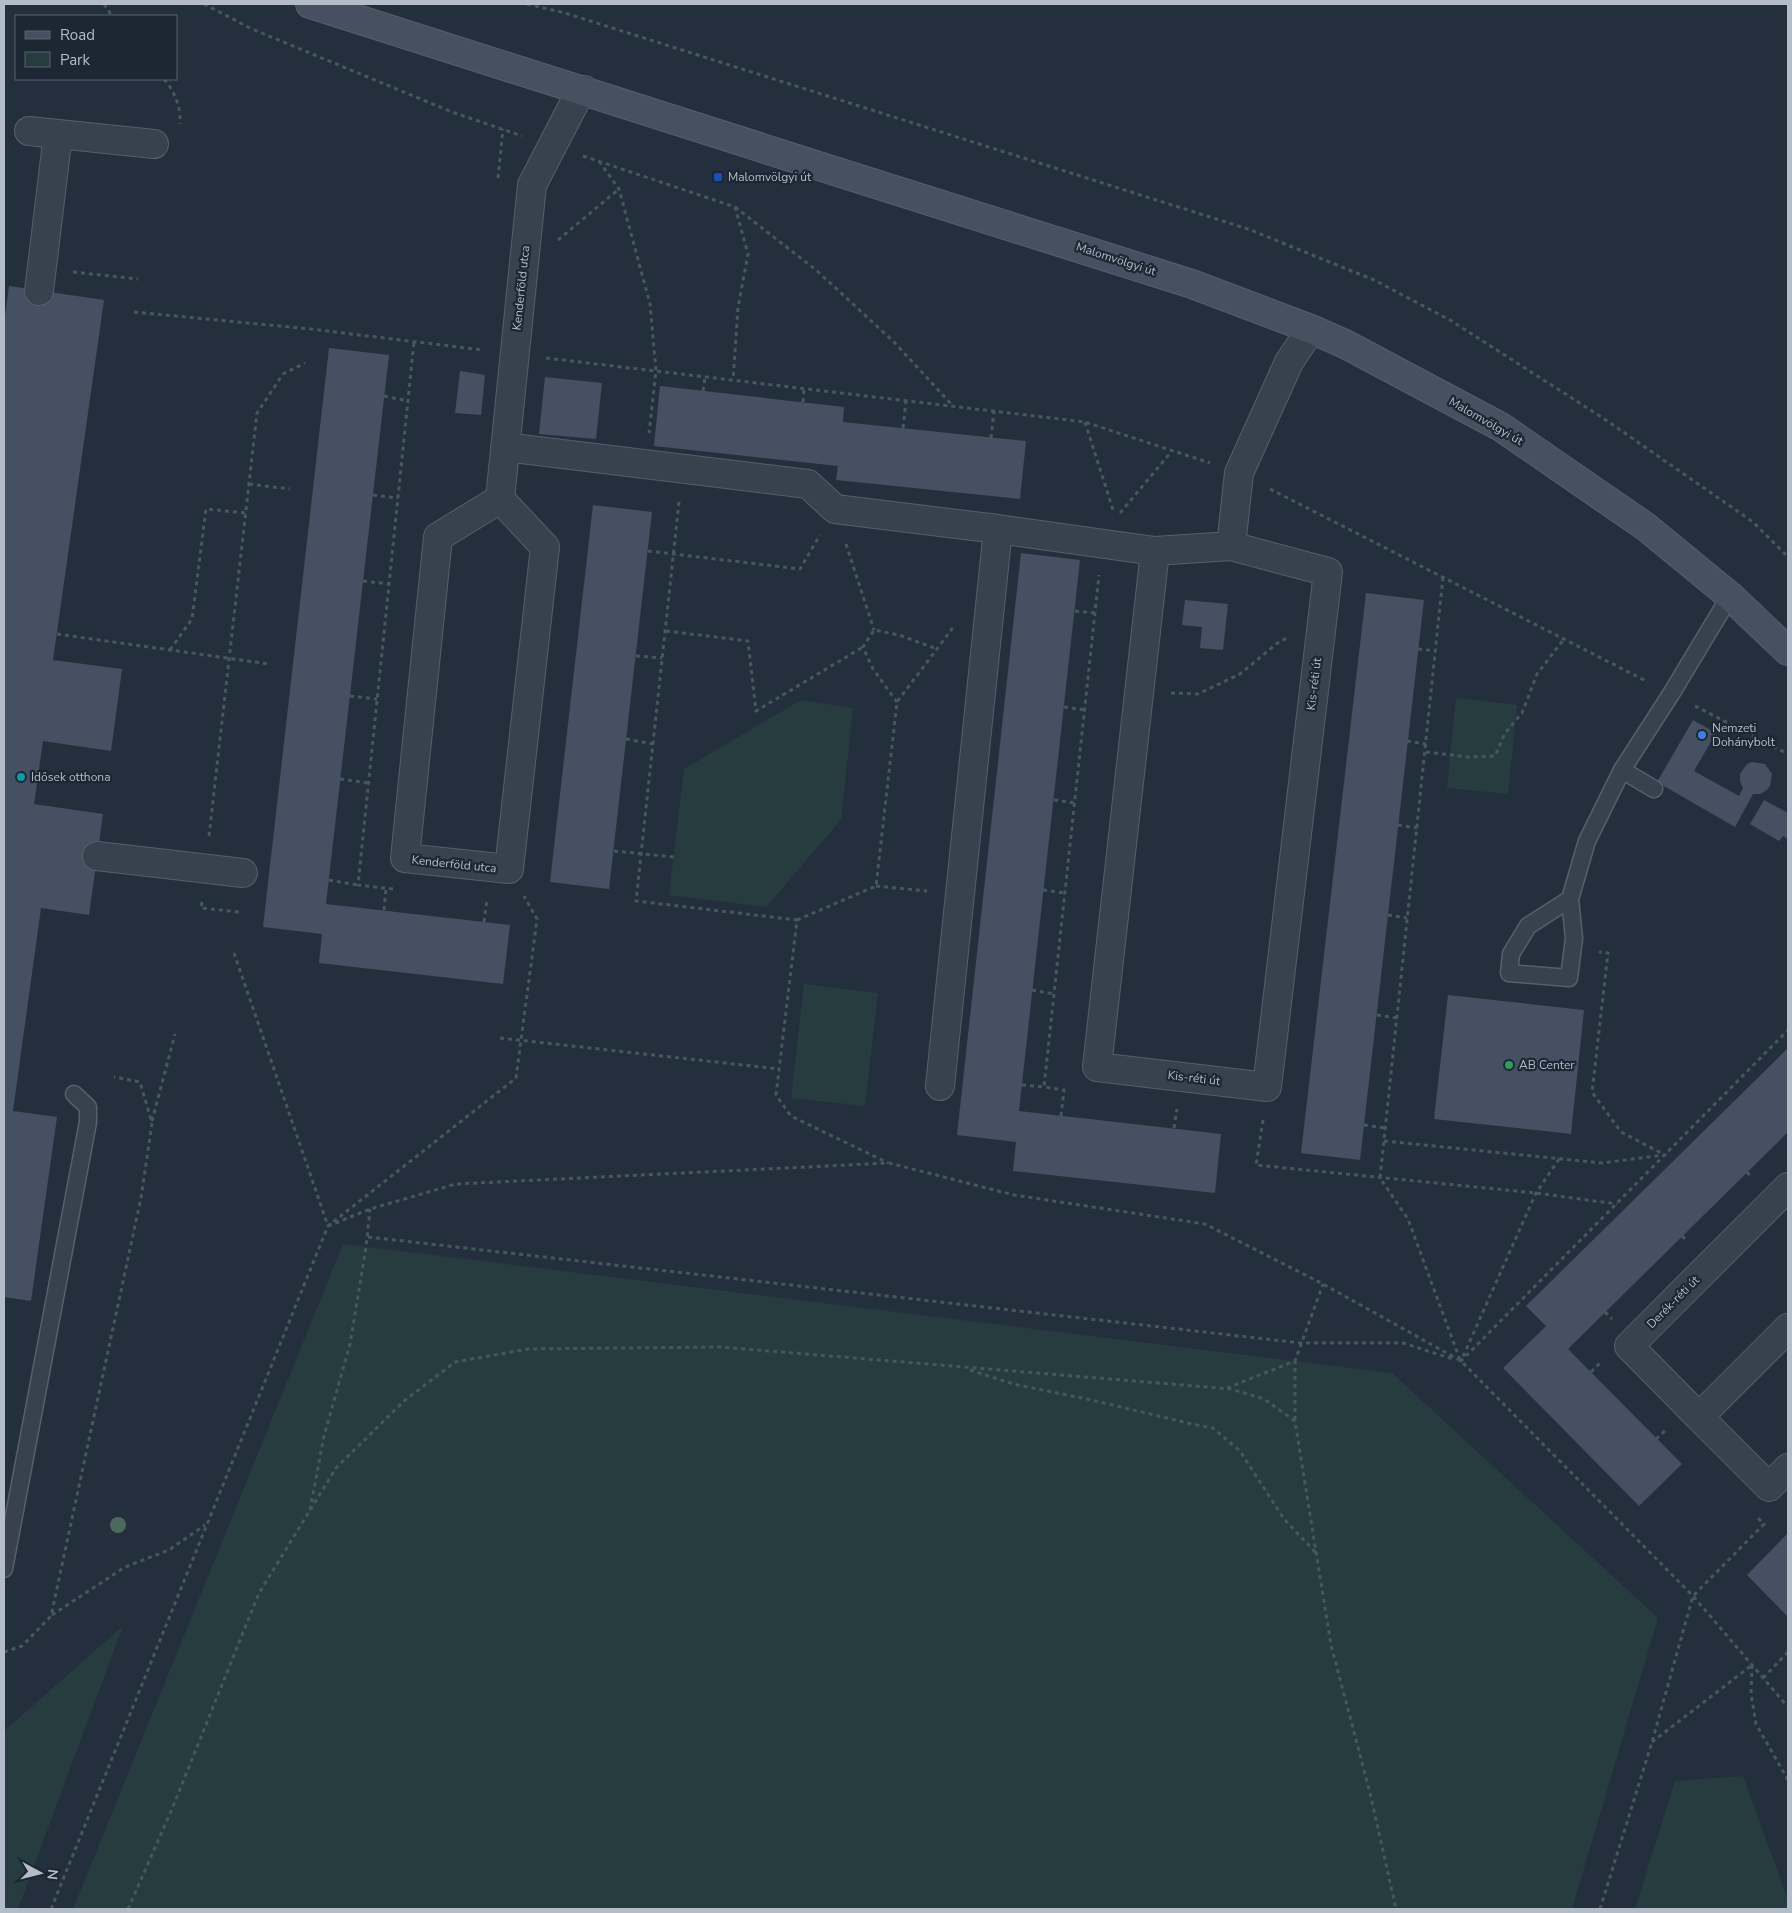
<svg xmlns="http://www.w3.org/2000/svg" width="1792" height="1913" viewBox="0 0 1792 1913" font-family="'Nunito Sans',sans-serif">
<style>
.green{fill:#263c3f}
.building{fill:#455162}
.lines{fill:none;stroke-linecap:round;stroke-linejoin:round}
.service-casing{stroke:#565f6c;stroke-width:19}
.minor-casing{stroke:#565f6c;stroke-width:30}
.secondary-casing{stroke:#565f6c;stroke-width:30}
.path{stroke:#44595c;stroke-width:3;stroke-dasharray:4 4;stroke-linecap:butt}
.service{stroke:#38414e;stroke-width:16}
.minor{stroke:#38414e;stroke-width:28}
.secondary{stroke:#465061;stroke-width:28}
.tree{fill:#4b6a5d}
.transit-dot{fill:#1a4fb4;stroke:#1d2633;stroke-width:2}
.shop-dot{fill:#3f7fe0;stroke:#1d2633;stroke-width:2}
.culture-dot{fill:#0f9aa8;stroke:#1d2633;stroke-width:2}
.leisure-dot{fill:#2e9e5b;stroke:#1d2633;stroke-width:2}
.labels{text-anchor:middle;stroke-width:4.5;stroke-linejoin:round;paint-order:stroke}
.poi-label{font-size:12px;fill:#b4bcc9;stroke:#1d2633;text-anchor:start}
.street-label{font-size:12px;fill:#b4bcc9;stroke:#1d2633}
</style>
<rect width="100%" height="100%" fill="#242f3e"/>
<path class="green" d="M1456 698 1517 705 1508 794 1447 788Z
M801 700 853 708 841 820 766 907 669 895 684 769Z
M804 984 878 993 865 1106 791 1098Z
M343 1244 1392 1373 1658 1618 1572 1909H73Z
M123 1626 18 1909H4V1731Z
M1743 1776 1788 1900V1909H1635L1675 1781Z"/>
<path class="building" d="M9 286 104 300 53 660 122 669 111 751 43 741 34 804 103 814 89 915 41 908 13 1111 57 1117 31 1301 4 1297V323Z
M329 348 389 355 326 904 510 925 503 984 319 963 322 934 263 927Z
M460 371 485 375 481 415 455 413Z
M545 377 602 383 596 439 539 434Z
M660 386 844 407 843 422 1026 441 1020 499 836 480 838 466 654 446Z
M593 505 652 512 609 889 550 882Z
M1021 553 1080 560 1019 1111 1221 1134 1215 1193 1013 1171 1016 1142 957 1135Z
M1366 593 1424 600 1360 1160 1301 1153Z
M1185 600 1228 604 1223 650 1200 648 1202 627 1182 625Z
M1693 720 1716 733 1694 771 1739 796 1743 788 1740 781V774L1747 764 1752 762 1765 764 1772 774 1770 786 1767 790 1760 794H1753L1735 827 1657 782Z
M1764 800 1788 813V839L1783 836 1779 841 1750 824Z
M1448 995 1584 1010 1571 1134 1434 1119Z
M1788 1048V1132L1568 1349 1682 1464 1639 1506 1503 1368 1546 1326 1526 1306Z
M1788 1533V1617L1747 1575Z"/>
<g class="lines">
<defs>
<path id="service" d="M1622 770 1654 789
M1570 899 1574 938 1569 978 1509 973 1511 954 1528 926 1570 899 1587 841 1622 770 1671 694 1730 596
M4 1569 88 1122V1107L74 1094"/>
<path id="minor" d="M29 131 58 134
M39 291 58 134 154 144
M505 447 808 484 835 509 998 529 940 1086
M500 499 545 547 509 869 405 858 438 537 500 499 532 185 576 100 584 90
M998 529 1155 551
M1231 546 1155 551 1097 1067 1267 1087 1328 572 1231 546 1239 473 1289 362 1311 329
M97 856 243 873
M1788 1328 1699 1417 1769 1487 1788 1468
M1699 1417 1629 1346 1788 1187"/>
<path id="secondary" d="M310 4 825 168 1192 284 1311 329 1345 344 1501 427 1646 527 1730 596 1788 651"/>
</defs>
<use href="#service" class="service-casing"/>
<use href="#minor" class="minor-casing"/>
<use href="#secondary" class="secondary-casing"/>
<path class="path" d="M104 4 112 16
M204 4 252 29 452 112 522 136
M527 4 565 13 1248 229 1374 280 1450 320 1603 418 1753 522 1788 557
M164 79C175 92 181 107 180 124
M583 156 735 207 748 254 738 308 733 380
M599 161 619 189 650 304 656 371 649 433
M498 178 503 129
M735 207 816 270 894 342 953 406
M558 240 619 189
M73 272 138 279
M134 312 310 329 483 350
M546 358 1085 422 1210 463
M703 391 705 377
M384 396 408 401
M803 402 804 389
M1085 422 1114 513
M903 428 906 401
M991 438 994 411
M249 484 290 489
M1270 489 1648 682
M373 495 398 498
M679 502 636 901 797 920 776 1095 791 1116 888 1163
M1120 513 1172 451
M846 544 874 630
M648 551 800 569 820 535
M1443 577 1380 1178 1408 1219 1460 1360
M363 581 389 584
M1075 611 1095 613
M666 631 748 641 756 711 863 647
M57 634 269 664
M1418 649 1436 651
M170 650 192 619 206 509 246 513
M636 656 662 658
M1171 693 1198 694 1240 674 1280 641 1288 638
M350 696 377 699
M897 702 873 669 863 647 874 630 899 635 937 649
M1695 706 1788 754
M1064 707 1085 710
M626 739 653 744
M1407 741 1426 744
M1426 752 1468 757 1495 756 1505 733 1522 713 1537 674 1564 639
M340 779 368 783
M1054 800 1075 803
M1398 825 1417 828
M209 836 257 413 283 374 305 363
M614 851 674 857
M329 880 358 885
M876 886 927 891
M393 889 358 885 414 342
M1043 890 1065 893
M202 902 201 908 239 912
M384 910 386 889
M1388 915 1407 918
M797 920 876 886 897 702 955 625
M484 922 487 900
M234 953 328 1226
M1032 990 1054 994
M1377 1015 1397 1018
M500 1038 779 1069
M1022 1085 1044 1087
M1061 1116 1064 1090 1044 1087 1099 575
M1263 1120 1256 1165 1536 1193 1617 1204
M152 1121 175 1034
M1364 1125 1385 1128
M1174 1128 1177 1109
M1384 1141 1602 1163 1665 1155 1621 1132 1592 1092 1608 953 1599 952
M1559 1159 1536 1193 1461 1361 1788 1030
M1747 1172 1752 1178
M328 1226 370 1209 456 1184 889 1163 1014 1195 1205 1224 1323 1284 1461 1361 1693 1596 1788 1707
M1682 1236 1687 1241
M368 1237 1301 1343H1403L1453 1359
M1605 1312 1612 1319
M970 1370 1013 1384 1087 1399 1192 1424 1213 1428 1240 1451 1284 1519 1316 1553
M1591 1372 1601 1362
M1227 1388 1295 1361 1323 1284
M1295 1420V1361
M1656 1439 1667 1429
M310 1510 324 1436 350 1344 366 1247 370 1209
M52 1615 125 1567 169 1550 205 1525
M4 1652 22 1646 51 1616 141 1198 152 1123 140 1082 114 1077
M1752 1665 1751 1694 1756 1724 1788 1780
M1763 1678 1788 1652
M1652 1742 1752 1665
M51 1909 328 1226 516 1078 537 919 524 896
M128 1909 172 1809 259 1593 336 1468 404 1401 455 1362 528 1349 721 1347 1231 1389 1264 1399 1295 1421 1331 1645 1370 1793 1396 1909
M1600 1909 1652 1742 1693 1596 1764 1524 1757 1517"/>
<use href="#service" class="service"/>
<use href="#minor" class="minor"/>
<use href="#secondary" class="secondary"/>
</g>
<circle class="tree" cx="118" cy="1525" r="8"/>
<rect class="transit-dot" x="713" y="172" width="10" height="10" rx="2.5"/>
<circle class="shop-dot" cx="1702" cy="735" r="5"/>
<circle class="culture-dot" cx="21" cy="777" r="5"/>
<circle class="leisure-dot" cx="1509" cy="1065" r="5"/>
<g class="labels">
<g class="poi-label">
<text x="728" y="181">Malomvölgyi út</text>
<text x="1712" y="732">Nemzeti<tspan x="1712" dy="14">Dohánybolt</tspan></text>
<text x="31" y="781">Idősek otthona</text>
<text x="1519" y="1069">AB Center</text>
</g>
<g class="street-label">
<text transform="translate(1116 259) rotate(18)" y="4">Malomvölgyi út</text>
<text transform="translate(521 288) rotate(-84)" y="4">Kenderföld utca</text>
<text transform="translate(1486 421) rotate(30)" y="4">Malomvölgyi út</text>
<text transform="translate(1314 684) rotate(-83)" y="4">Kis-réti út</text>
<text transform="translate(454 864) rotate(6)" y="4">Kenderföld utca</text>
<text transform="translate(1194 1078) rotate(7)" y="4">Kis-réti út</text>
<text transform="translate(1673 1302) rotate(-45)" y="4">Derék-réti út</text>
</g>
</g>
<rect width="1792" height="1913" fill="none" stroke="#b4bcc9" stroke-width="10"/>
<rect x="15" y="15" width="162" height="65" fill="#1d2633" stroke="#59626f"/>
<rect x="25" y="31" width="25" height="8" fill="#465061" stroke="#59626f"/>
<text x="60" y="40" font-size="15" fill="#b4bcc9">Road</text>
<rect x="25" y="52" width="25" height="15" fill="#263c3f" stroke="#59626f"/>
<text x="60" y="65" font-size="15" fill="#b4bcc9">Park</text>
<g transform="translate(40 1873) rotate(97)" stroke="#1d2633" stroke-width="4" paint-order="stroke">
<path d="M0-4L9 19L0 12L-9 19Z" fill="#b4bcc9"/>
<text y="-8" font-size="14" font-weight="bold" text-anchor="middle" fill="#b4bcc9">N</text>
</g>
</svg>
